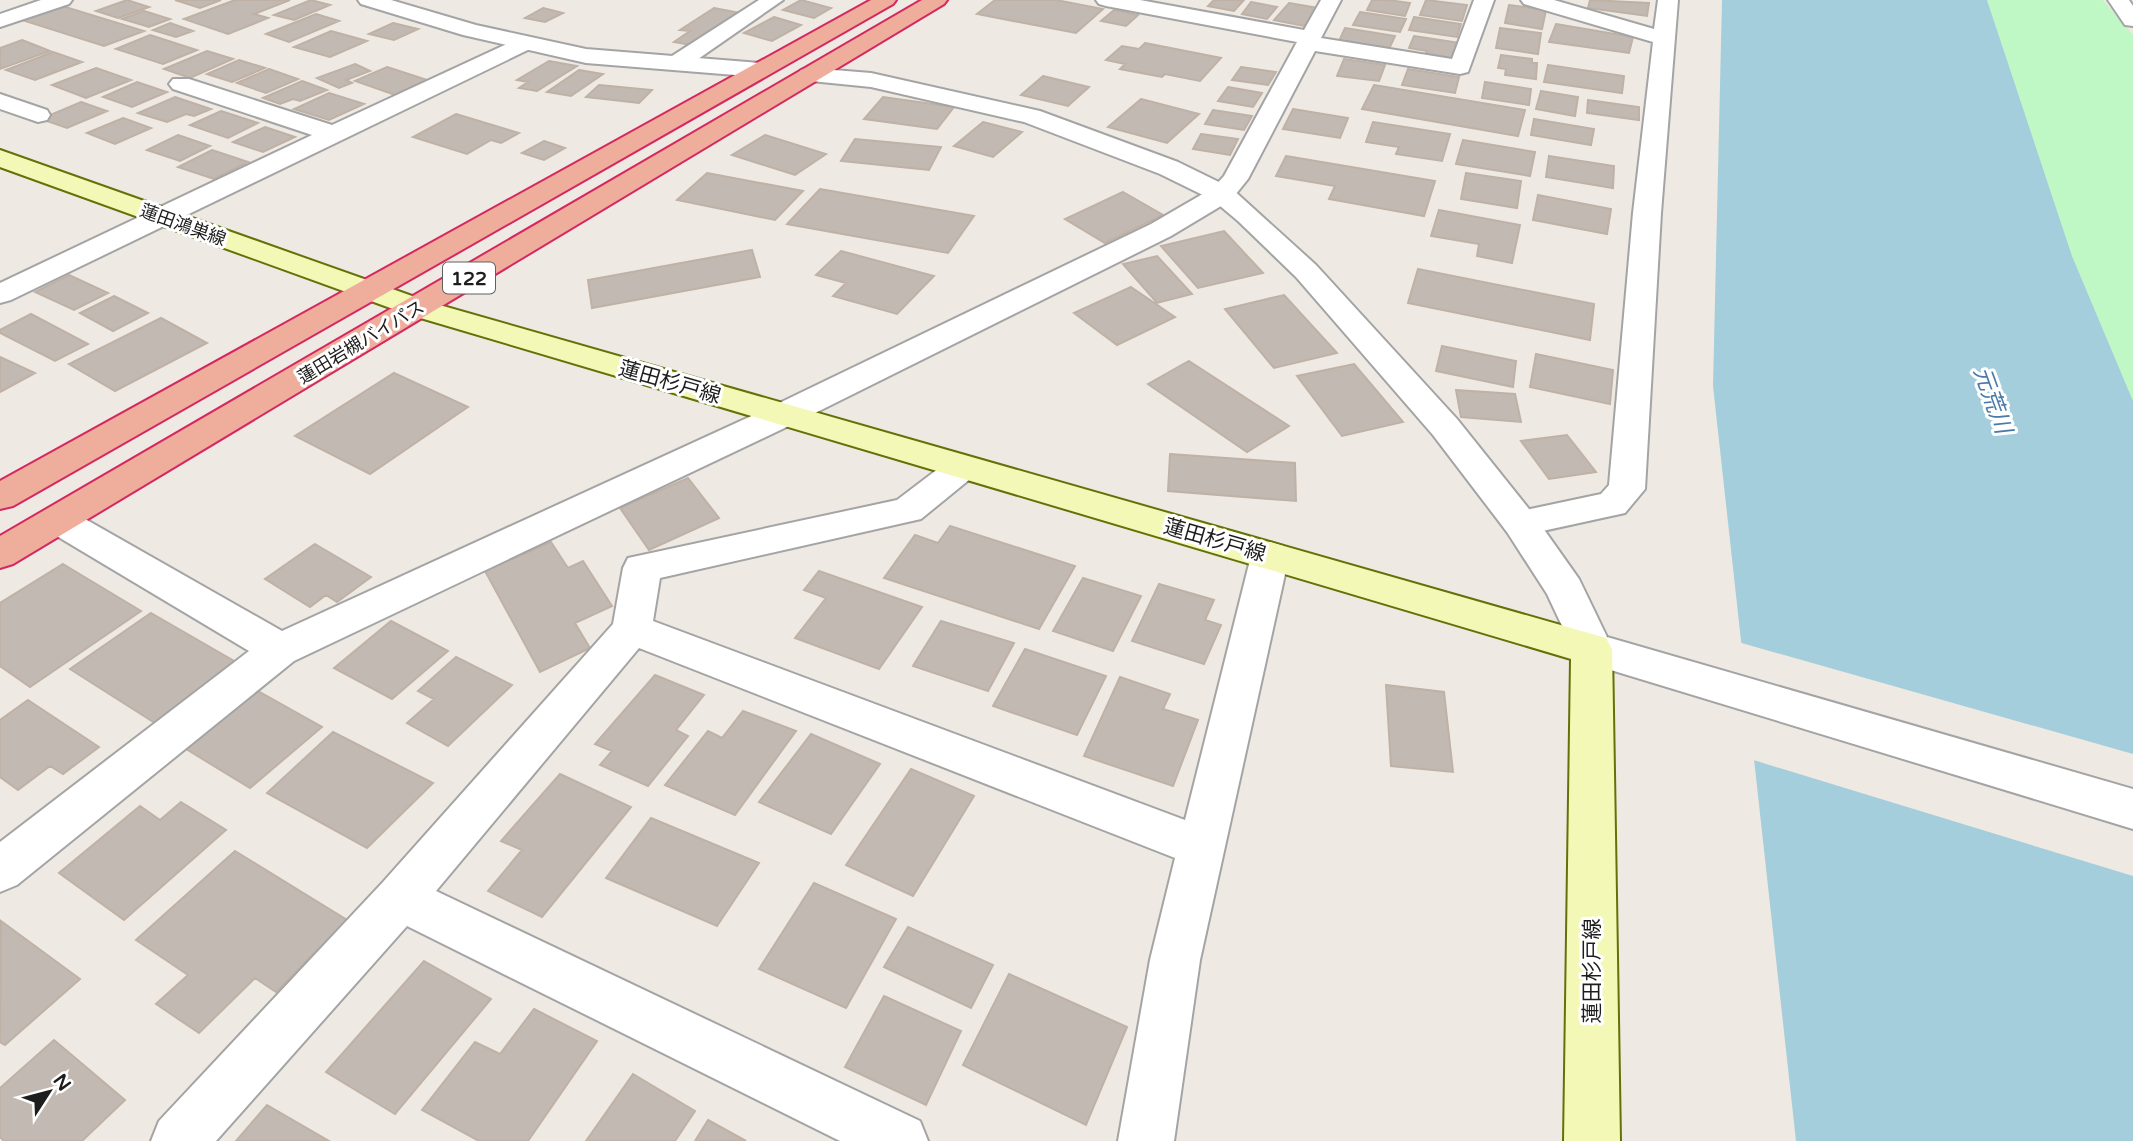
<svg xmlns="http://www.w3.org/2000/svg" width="2133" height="1141" viewBox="0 0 2133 1141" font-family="'Varela Round','Noto Sans JP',sans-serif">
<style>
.park{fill:#c0f8c5}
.water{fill:#a4cedb}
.pier{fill:#eeeae3}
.building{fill:#c2bab2;stroke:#bfb1a5;stroke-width:2}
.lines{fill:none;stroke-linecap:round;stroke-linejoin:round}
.minor-casing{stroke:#a4a4a4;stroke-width:4}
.tertiary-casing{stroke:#a4a4a4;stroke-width:4}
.secondary-casing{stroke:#647107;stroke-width:4}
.trunk-casing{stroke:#d52760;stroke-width:4}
.minor{fill:#fff;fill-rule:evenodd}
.tertiary{fill:#fff;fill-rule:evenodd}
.secondary{fill:#f4f8b7;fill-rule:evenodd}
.trunk{fill:#efae9c;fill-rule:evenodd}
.labels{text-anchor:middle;stroke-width:6;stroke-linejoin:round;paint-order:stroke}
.far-street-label{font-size:18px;fill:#1d1d1d;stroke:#fff}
.shield{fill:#fff;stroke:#616161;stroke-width:2}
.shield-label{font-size:19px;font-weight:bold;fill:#1d1d1d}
.street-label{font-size:21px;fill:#1d1d1d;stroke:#fff}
.water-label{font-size:23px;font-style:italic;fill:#4b7aaa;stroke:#fff}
</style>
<rect width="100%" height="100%" fill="#eeeae3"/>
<path class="park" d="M1987 0H2103L2133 35V401L2072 256Z"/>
<path class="water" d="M1722 0H1987L2072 256 2133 401V1141H1796L1713 386Z"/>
<path class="pier" d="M1738 642 2133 754V876L1750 759Z"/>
<path class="building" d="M127 0 149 7 118 18 96 11Z
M175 0H221L200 8Z
M235 0H290L254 14 268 18 228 34 184 19Z
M311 0 330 5 294 20 274 15Z
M801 0 831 8 814 18 783 10Z
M995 0H1056L1103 9 1076 33 977 14Z
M1214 0H1244L1234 11 1208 6Z
M1372 0H1388L1410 3 1405 16 1367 10Z
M1426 0 1467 5 1462 21 1420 15Z
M1590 0 1649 3 1647 16 1588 8Z
M1251 2 1277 7 1267 19 1242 14Z
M1289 3 1318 8 1304 26 1274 20Z
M1509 5 1546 10 1542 29 1505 23Z
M62 6 144 31 104 46 22 20Z
M543 8 563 13 545 22 525 18Z
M714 8 745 14 696 46 674 42 690 31 680 30Z
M1114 10 1138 15 1126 26 1101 21Z
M144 11 170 19 149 27 122 19Z
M1360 12 1406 19 1400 32 1353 25Z
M316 14 339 21 289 42 266 34Z
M774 17 801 25 772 41 744 33Z
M1414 17 1461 24 1457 37 1409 30Z
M170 23 193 31 176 37 153 30Z
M393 23 418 29 394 40 369 34Z
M1556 24 1633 37 1629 53 1549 42Z
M1345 28 1395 36 1389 49 1339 41Z
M1500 28 1541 33 1538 54 1496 48Z
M331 31 367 41 330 57 294 47Z
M150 35 197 50 163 64 116 49Z
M1414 36 1460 43 1455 59 1425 55 1427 51 1409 48Z
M22 40 50 51 0 69V48Z
M1145 43 1221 58 1200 81 1165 74 1162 77 1120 69 1125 64 1106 60 1122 46 1139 49Z
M207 51 233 59 190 78 164 69Z
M53 52 82 62 35 80 6 70Z
M1501 55 1532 59V63H1537L1536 79 1505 75 1506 69 1498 68Z
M1344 59 1385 65 1379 81 1337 76Z
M239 60 265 68 232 82 207 74Z
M549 61 577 66 537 91 519 88 528 82 517 80Z
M355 64 370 71 346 80 352 83 339 88 317 78Z
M1548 65 1624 76 1622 93 1544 82Z
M387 67 427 80 395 95 355 81Z
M1241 67 1276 72 1268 85 1232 80Z
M96 68 131 80 86 98 52 85Z
M269 69 298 79 266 93 237 83Z
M1408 69 1459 77 1455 93 1402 85Z
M579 70 603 74 571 96 547 92Z
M1043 76 1089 87 1068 106 1021 95Z
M302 81 327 90 300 101 293 99 280 104 263 98Z
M137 82 167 92 132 107 103 97Z
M1485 82 1531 89 1529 105 1482 98Z
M599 85 652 90 639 103 586 97Z
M1374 85 1525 110 1518 136 1362 109Z
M1228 87 1262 93 1253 107 1218 101Z
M1541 91 1578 97 1575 116 1536 109Z
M329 93 364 104 329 120 294 109Z
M175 97 211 109 194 116 186 114 167 122 138 113Z
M883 97 954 107 937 129 864 119Z
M1141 99 1199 114 1167 143 1108 127Z
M1588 100 1639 107V120L1587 113Z
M81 102 107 111 67 128 41 119Z
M1293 109 1348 118 1340 138 1283 129Z
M1213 110 1252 116 1244 130 1205 124Z
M221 111 258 123 228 138 190 125Z
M456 114 519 133 501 143 491 140 467 154 413 137Z
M123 118 151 128 115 144 87 133Z
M1534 119 1594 129 1591 145 1531 135Z
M983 122 1022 132 993 157 954 146Z
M1373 122 1450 134 1442 161 1396 154 1399 147 1366 142Z
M265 127 295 137 263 152 233 142Z
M1201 134 1238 139 1230 155 1193 149Z
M178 135 210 146 180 161 147 150Z
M765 135 826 154 795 175 732 155Z
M855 139 941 147 929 170 841 161Z
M1463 140 1535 152 1530 176 1456 164Z
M544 141 565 148 544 160 522 153Z
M212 150 248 162 214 179 178 167Z
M1286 156 1435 181 1424 216 1329 199 1335 186 1276 176Z
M1549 156 1614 166 1613 188 1546 177Z
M707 173 803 191 775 220 677 200Z
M1466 173 1521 181 1517 208 1461 199Z
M820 189 974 216 948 253 787 224Z
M1123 192 1163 215 1105 243 1065 219Z
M1538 195 1611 209 1607 234 1533 220Z
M1439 210 1520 225 1512 263 1477 256 1479 244 1431 236Z
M1224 231 1263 273 1198 288 1161 246Z
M752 250 760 277 592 308 588 280Z
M841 251 934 276 897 314 833 296 846 283 816 275Z
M1157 256 1192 294 1157 303 1123 264Z
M1418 269 1594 304 1590 340 1408 303Z
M69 275 108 293 74 310 35 292Z
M1131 287 1175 317 1117 345 1074 313Z
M1284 295 1337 353 1274 368 1225 309Z
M114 296 148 313 113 331 80 313Z
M31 314 88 344 55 361 0 333V330Z
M161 318 207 343 115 391 69 364Z
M1442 346 1516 361 1513 387 1436 371Z
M1536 354 1613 370 1610 404 1530 387Z
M0 357 35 373 0 392Z
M1189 361 1289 426 1247 452 1148 384Z
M1354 364 1403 422 1342 436 1297 376Z
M394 373 468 407 370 474 295 436Z
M1456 390 1515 394 1521 422 1461 417Z
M1567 435 1596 472 1549 479 1521 441Z
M1170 454 1295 463 1296 501 1168 491Z
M688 478 719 518 649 550 620 508Z
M950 526 1075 566 1039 629 884 578 915 535 938 543Z
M551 542 568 568 583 561 612 606 575 623 590 648 540 672 485 571Z
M315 544 371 577 337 602 326 595 310 607 265 579Z
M63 564 141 611 30 687 0 666V603Z
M819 571 922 607 879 669 795 638 826 598 804 590Z
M1083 578 1141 596 1113 651 1053 631Z
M1159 584 1214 600 1205 620 1221 625 1204 664 1132 641Z
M151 613 236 662 155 723 70 669Z
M391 621 448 651 392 699 334 668Z
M941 621 1014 643 988 691 913 666Z
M1025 649 1106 676 1077 735 993 706Z
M456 657 512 685 448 746 407 723 434 699 418 691Z
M655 675 704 695 676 730 688 736 648 786 600 765 612 751 595 744Z
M1120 677 1170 694 1163 709 1198 720 1173 786 1084 756Z
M1386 685 1444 692 1453 772 1391 766Z
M258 691 322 727 250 788 186 749Z
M28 700 99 747 63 774 50 766 18 790 0 777V720Z
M743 711 796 731 735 815 665 785 708 731 722 738Z
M333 732 433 783 367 848 267 793Z
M811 734 880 764 831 834 759 802Z
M911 769 974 796 913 896 846 865Z
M560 774 631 807 542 917 488 891 522 850 501 841Z
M181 802 226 830 124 920 59 873 140 806 160 820Z
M651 818 759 863 717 926 606 878Z
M235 851 347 920 276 992 255 978 199 1033 156 1004 188 975 136 940Z
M814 883 896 919 846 1008 759 969Z
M1 921 80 979 5 1045 0 1042Z
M908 927 993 965 971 1008 884 967Z
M424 961 491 999 395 1114 326 1072Z
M1009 974 1127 1027 1086 1125 963 1065Z
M884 996 961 1031 926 1105 845 1067Z
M534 1009 597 1041 528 1141H479L422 1110 475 1042 500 1054Z
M54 1040 125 1100 82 1141H4L0 1137V1088Z
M633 1074 695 1111 675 1141H586Z
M267 1105 329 1141H236Z
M708 1120 746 1141H695Z"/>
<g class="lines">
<defs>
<path id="minor" d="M41 0H72L69 4 0 27V14Z
M759 0H783L688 66H672L669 61 672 56Z
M1096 0H1140L1304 30 1321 0H1341L1321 38 1452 59 1474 0H1494L1468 72 1460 74 1315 51 1248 179 1231 200 1171 236 795 423 294 661 17 885 0 892V842L249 651 45 529 40 520 45 511 58 507 71 511 282 631 771 407 1151 224 1213 188 1224 176 1297 42 1106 6 1099 4Z
M1521 0H1554L1654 29 1658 0H1678L1661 213 1645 489 1625 513 1520 536 1507 532 1501 523 1507 514 1601 494 1609 485 1633 213 1653 42 1524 4Z
M2108 0H2129L2133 6V26L2125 25Z
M524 36 532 38 535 43 532 48 11 300 0 303V283L312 135 173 89 169 84 173 79H189L332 125Z
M0 94 47 110 50 115 47 120 38 122 0 109Z
M963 455 975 459 981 467 975 475 921 519 660 578 653 621 1185 820 1251 556 1257 546 1270 542 1283 546 1289 556 1200 960 1174 1141H1118L1150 960 1175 858 639 648 436 891 920 1121 928 1141H840L407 926 216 1141H151L159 1121 383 882 613 624 623 568 628 558 897 500 951 459Z"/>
<path id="tertiary" d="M358 0H391L476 25 586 49 760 63 768 65 771 70 768 75 760 77 586 63 463 35 361 4Z
M809 68 871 73 1040 111 1178 162 1231 188 1316 265 1457 419 1533 514 1579 579 1607 637 2133 789V829L1578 660 1547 594 1507 532 1433 435 1296 277 1238 221 1213 200 1160 174 1024 122 871 87 801 80 797 75 801 70Z"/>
<path id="secondary" d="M0 150 429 302 1606 638 1612 649 1620 1141H1564L1571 659 407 314 0 167Z"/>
<path id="trunk" d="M871 0H896L893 4 13 506 0 509V481Z
M922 0H947L944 4 13 564 0 568V536Z"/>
</defs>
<use href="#minor" class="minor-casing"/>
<use href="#tertiary" class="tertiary-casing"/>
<use href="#secondary" class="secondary-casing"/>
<use href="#trunk" class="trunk-casing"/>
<use href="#minor" class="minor"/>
<use href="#tertiary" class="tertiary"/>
<use href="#secondary" class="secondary"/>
<use href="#trunk" class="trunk"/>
</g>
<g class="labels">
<g class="far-street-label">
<text transform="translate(183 225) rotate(20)" y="6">蓮田鴻巣線</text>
<text transform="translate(361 342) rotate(-31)" y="6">蓮田岩槻バイパス</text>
</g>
<rect class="shield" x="443" y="262.5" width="52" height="31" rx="5"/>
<g class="shield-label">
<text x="469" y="285">122</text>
</g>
<g class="street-label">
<text transform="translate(670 382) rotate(16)" y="7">蓮田杉戸線</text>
<text transform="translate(1215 540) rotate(16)" y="7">蓮田杉戸線</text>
<text transform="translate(1592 971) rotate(-90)" y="7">蓮田杉戸線</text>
</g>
<g class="water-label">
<text transform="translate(1993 400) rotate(70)" y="8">元荒川</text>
</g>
</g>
<g transform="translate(49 1092) rotate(54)" stroke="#ffffff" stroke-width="5" paint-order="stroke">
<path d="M0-5L12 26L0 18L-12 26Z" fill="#1d1d1d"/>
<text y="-10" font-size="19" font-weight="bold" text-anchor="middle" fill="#1d1d1d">N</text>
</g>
</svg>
